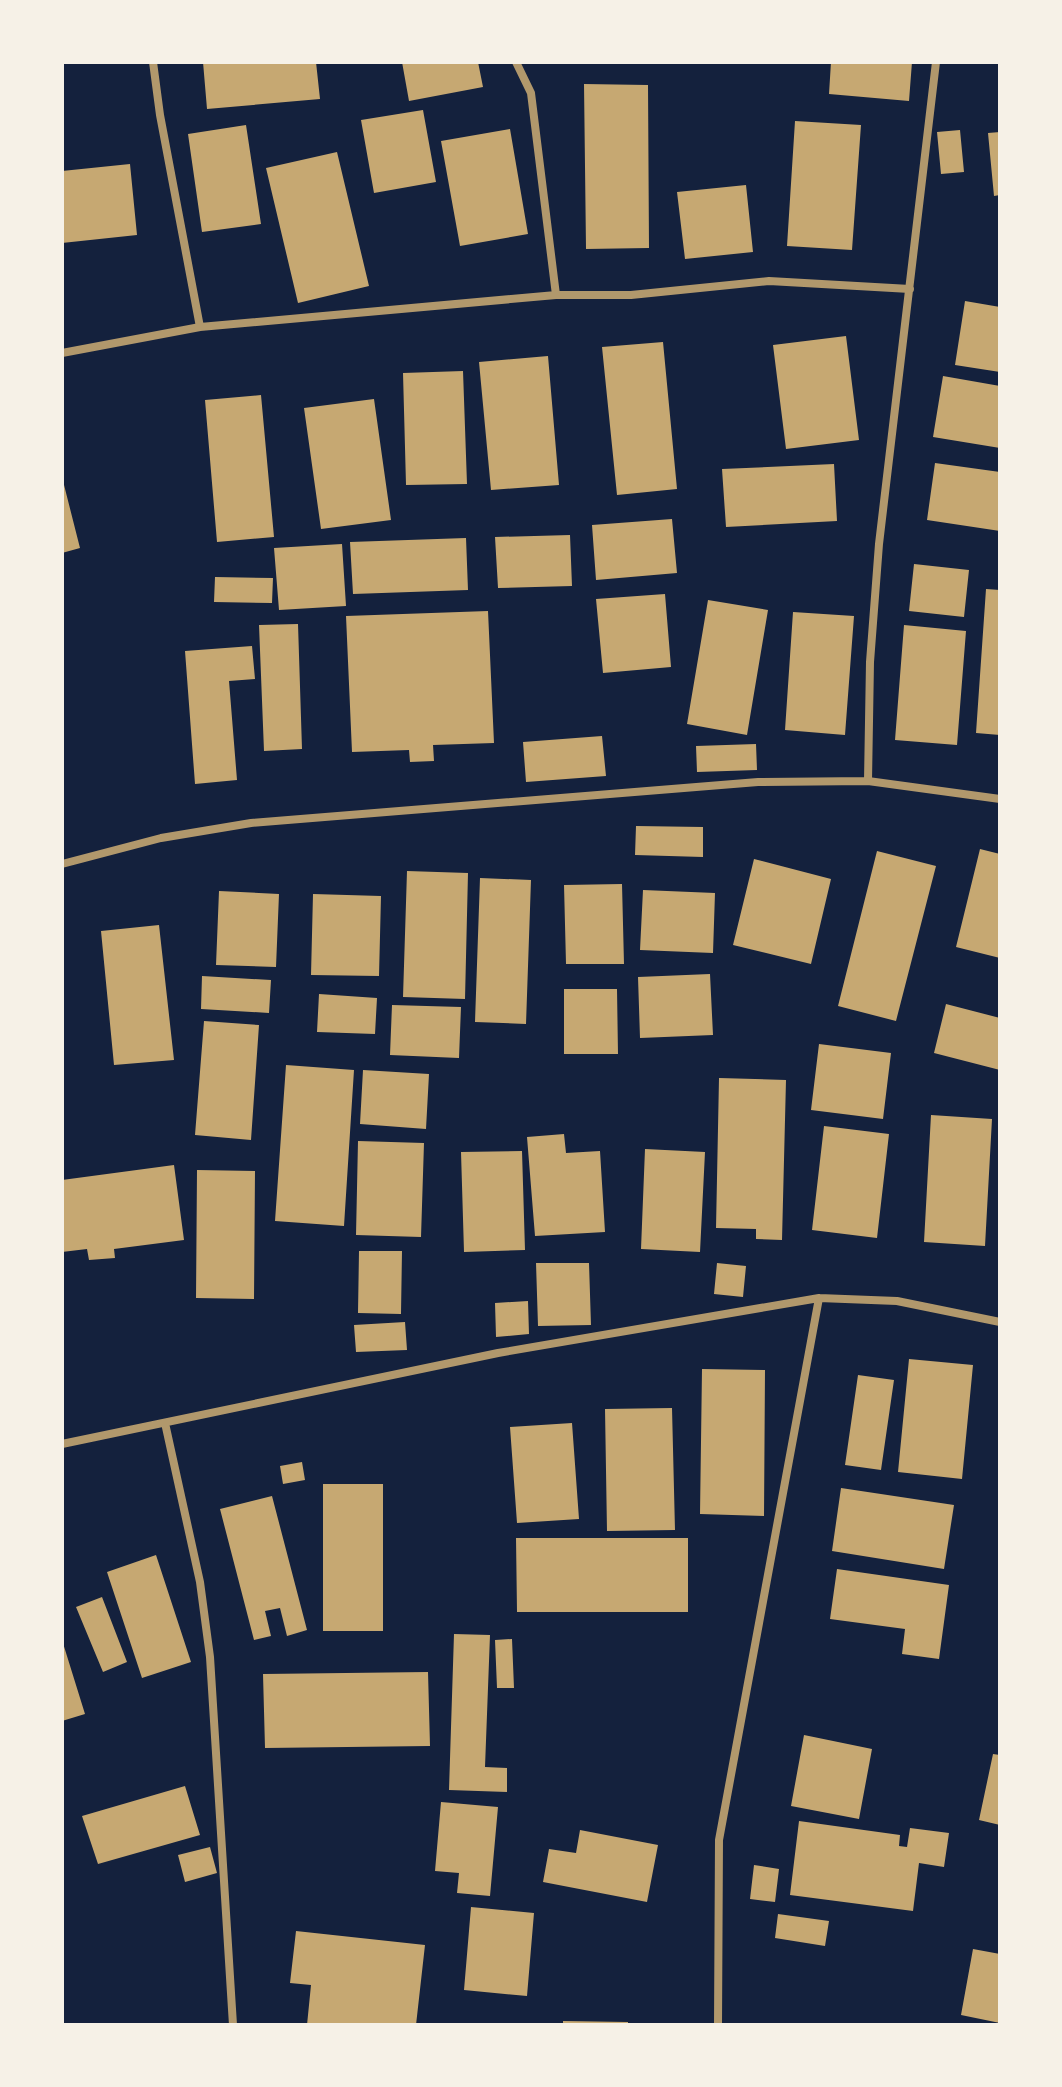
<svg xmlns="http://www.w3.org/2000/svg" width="1062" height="2087" viewBox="0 0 1062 2087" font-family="Figtree,sans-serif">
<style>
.building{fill:#c6a872}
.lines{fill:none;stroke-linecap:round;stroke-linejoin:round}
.minor{stroke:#b1986c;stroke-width:8}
</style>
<rect width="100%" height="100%" fill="#14213d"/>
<path class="building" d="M203 62H316L320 99 207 109Z
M402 62H478L483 87 409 101Z
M831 62H912L909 101 829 94Z
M584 84 648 85 649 248 586 249Z
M423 110 436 182 374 193 361 120Z
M795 121 861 125 852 250 787 246Z
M246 125 261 224 202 232 188 134Z
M510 129 528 234 460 246 441 141Z
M960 130 964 172 941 174 937 132Z
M1000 132V195L994 196 988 133Z
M337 152 369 286 298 303 266 168Z
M130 164 137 235 62 243V171Z
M746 185 753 252 685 259 677 192Z
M965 301 1000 307V372L955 365Z
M846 336 859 440 786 449 773 345Z
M663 342 677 489 617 495 602 347Z
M548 356 559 485 491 490 479 362Z
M463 371 467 484 406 485 403 373Z
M943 376 1000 386V448L933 437Z
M261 395 274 537 217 542 205 400Z
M374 399 391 520 321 529 304 408Z
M935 463 1000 472V531L927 520Z
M834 464 837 521 726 527 722 469Z
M62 477 80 548 62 553Z
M672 519 677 573 596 580 592 525Z
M570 535 572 586 498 588 495 537Z
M466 538 468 590 353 594 350 542Z
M342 544 346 606 279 610 274 548Z
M914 564 969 570 964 617 909 611Z
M215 577 273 578 272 603 214 602Z
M986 589 1000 590V735L976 733Z
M665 594 671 667 603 673 596 599Z
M708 600 768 610 747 735 687 724Z
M488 611 494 743 433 745 434 761 410 762 409 750 352 752 346 616Z
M793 612 854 616 845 735 785 730Z
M298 624 302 749 264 751 259 625Z
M904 625 966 631 957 745 895 740Z
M252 646 255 679 229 681 237 780 195 784 185 651Z
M602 736 606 776 526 782 523 742Z
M756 744 757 770 697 772 696 746Z
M636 826 703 827V857L635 855Z
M980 849 1000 854V958L956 947Z
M877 851 936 866 896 1021 838 1006Z
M754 859 831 879 811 964 733 945Z
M407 871 468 873 465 999 403 997Z
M480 878 531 880 526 1024 475 1022Z
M622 884 624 964H566L564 885Z
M643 890 715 893 713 953 640 950Z
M219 891 279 894 276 967 216 965Z
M313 894 381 896 379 976 311 975Z
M159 925 174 1060 114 1065 101 931Z
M710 974 713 1035 640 1038 638 977Z
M202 976 271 980 269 1013 201 1009Z
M564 989H617L618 1054H564Z
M319 994 377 998 375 1034 317 1032Z
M946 1004 1000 1018V1070L934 1053Z
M392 1005 461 1007 459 1058 390 1055Z
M204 1021 259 1025 251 1140 195 1135Z
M819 1044 891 1053 883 1119 811 1110Z
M286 1065 354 1070 344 1226 275 1221Z
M363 1070 429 1074 426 1129 360 1124Z
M719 1078 786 1080 782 1240 756 1239V1229L716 1228Z
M931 1115 992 1119 985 1246 924 1242Z
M824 1126 889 1134 877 1238 812 1230Z
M564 1134 566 1153 600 1151 605 1232 535 1236 527 1137Z
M358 1141 424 1143 421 1237 356 1235Z
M645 1149 705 1152 700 1252 641 1249Z
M522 1151 525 1250 464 1252 461 1152Z
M174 1165 184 1240 114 1249 115 1258 89 1260 87 1249 62 1252V1180Z
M197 1170 255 1171 254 1299 196 1298Z
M359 1251H402L401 1314 358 1313Z
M536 1263H589L591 1325 538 1326Z
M717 1263 746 1266 743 1297 714 1294Z
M528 1301 529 1334 496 1337 495 1303Z
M405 1322 407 1350 356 1352 354 1325Z
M909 1359 973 1365 962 1479 898 1472Z
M702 1369 765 1370 764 1516 700 1514Z
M858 1375 894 1380 881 1470 845 1465Z
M672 1408 675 1530 607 1531 605 1409Z
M572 1423 579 1519 517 1523 510 1427Z
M302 1462 305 1480 283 1484 280 1466Z
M323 1484H383V1631H323Z
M841 1488 954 1505 944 1569 832 1551Z
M272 1496 307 1630 287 1636 280 1608 265 1611 271 1636 254 1640 220 1509Z
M516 1538H688V1612H517Z
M156 1555 191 1662 142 1678 107 1572Z
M837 1569 949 1585 939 1659 902 1654 905 1629 830 1619Z
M102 1597 127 1662 103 1672 76 1607Z
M454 1634 490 1635 485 1767 507 1768V1792L449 1790Z
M512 1639 514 1688H497L495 1640Z
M62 1640 85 1714 62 1721Z
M428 1672 430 1746 265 1748 263 1674Z
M804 1735 872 1749 859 1819 791 1806Z
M993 1754 1000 1755V1825L979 1820Z
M185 1786 200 1835 98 1864 82 1816Z
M441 1802 498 1807 490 1896 457 1893 459 1873 435 1871Z
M799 1821 900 1835 899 1846 907 1847 910 1828 949 1833 944 1867 919 1863 913 1911 790 1895Z
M580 1830 658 1845 647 1902 543 1882 549 1849 576 1853Z
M210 1847 217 1873 185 1882 178 1855Z
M754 1865 779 1869 775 1902 750 1899Z
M471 1907 534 1913 527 1996 464 1990Z
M778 1914 829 1921 825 1946 775 1938Z
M296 1931 425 1945 416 2025H307L311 1985 290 1983Z
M973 1949 1000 1954V2023L961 2015Z
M563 2021 628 2022V2025H563Z"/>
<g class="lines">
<path class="minor" d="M153 62 160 115 200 327
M516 62 531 93 556 295
M62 353 200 327 556 295H631L769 281 910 289
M868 781 870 662 879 544 936 62
M62 864 161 838 251 823 758 782 868 781 1000 799
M165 1423 200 1582 210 1657 233 2025
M62 1444 498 1353 819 1298 897 1301 1000 1322
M718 2025 719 1840 819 1298"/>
</g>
<rect width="1062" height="2087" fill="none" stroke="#f6f1e7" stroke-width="128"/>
</svg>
